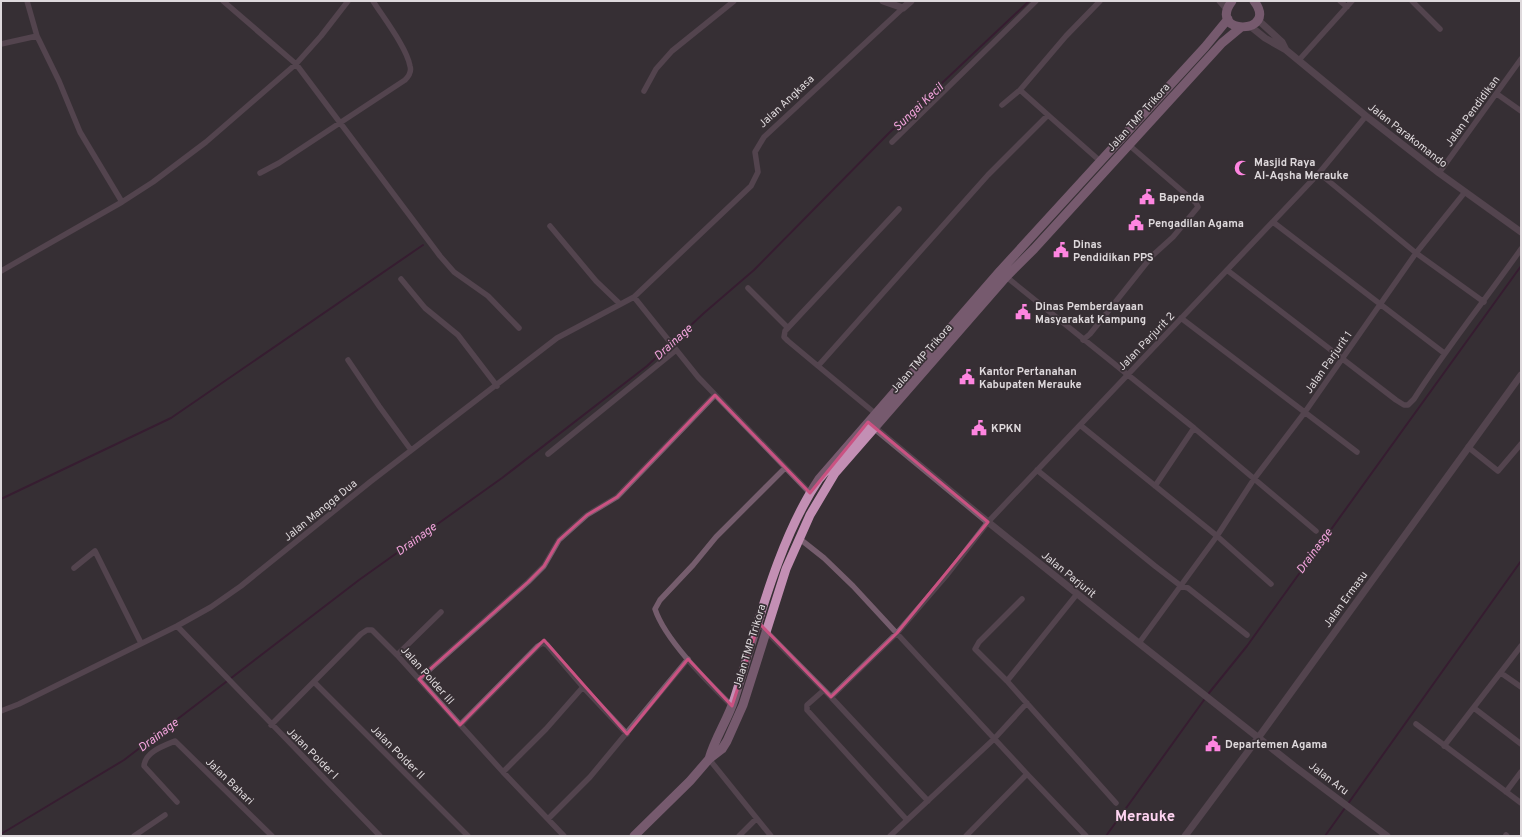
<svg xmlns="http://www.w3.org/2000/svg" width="1522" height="837" viewBox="0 0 1522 837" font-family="Overpass,sans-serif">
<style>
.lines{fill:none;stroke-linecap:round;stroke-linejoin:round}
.stream{stroke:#35072c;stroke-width:2}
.minor{stroke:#755d6d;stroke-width:5.5}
.tertiary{stroke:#755d6d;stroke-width:7}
.trunk{stroke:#c38fb4;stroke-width:9}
.marked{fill:none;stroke:#ca5282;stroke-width:3;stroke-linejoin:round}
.labels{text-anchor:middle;stroke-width:3.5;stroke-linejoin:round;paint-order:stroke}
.street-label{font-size:11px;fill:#ded9dc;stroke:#372f34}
.poi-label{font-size:11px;font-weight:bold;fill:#ded9dc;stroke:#372f34;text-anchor:start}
.water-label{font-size:12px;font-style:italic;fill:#f3a4dd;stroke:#372f34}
.district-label{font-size:15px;font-weight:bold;fill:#fed4f1;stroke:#372f34}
</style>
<rect width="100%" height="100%" fill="#372f34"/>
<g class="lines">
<path class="stream" d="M1 499 171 418 423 245
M1 834 124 760 359 580 502 478 647 366 704 313 754 270 889 133 1029 1
M1106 836 1209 693 1247 646 1521 266
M1325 836 1521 561"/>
<path class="minor" d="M27 1 37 36 59 81 80 132 122 202
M223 1 296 64 440 256 454 272 488 296 519 328
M1340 1 1347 7
M1412 1 1440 29
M1 44 37 36
M1299 60 1352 1
M1020 90 1048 115
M644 91 656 69 672 51 734 1
M1497 94 1521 111
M1002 105 1020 90 1066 36 1100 1
M892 142 1036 1
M260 173 279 163 405 80C409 76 412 72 410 66 407 48 383 17 373 1
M1439 173 1521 59
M1465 192 1416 253 1484 302
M899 209 785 331 784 337 788 341 818 366 988 175 1048 115 1100 161
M1273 222 1444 353
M550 226 596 281 620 304
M1227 270 1396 400 1404 405H1408L1414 399C1447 347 1486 299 1521 249
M1 271 122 202 153 182 206 142 296 64 321 36 348 1
M1004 275 1194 428 1316 531
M401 279 425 308 458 335 497 386
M748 288 788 328
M634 297 698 377 810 493
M1181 318 1357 452
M1083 340 1090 334 1152 256 1173 237 1198 207 1196 203 1129 145
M348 360 379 406 411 450
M818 366 876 414
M1080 425 1217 536 1271 584
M1468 447 1498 471 1521 444
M548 454 676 350
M1037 470 1155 566 1181 586 1188 588 1247 635
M1155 486 1194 428
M800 539 824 558 853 586 1027 774 1086 836
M74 568 95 551 141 643
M1077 594 1007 681 1116 803
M759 624 831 697 928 801
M177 626 380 836
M1139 643 1217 536 1254 479 1305 412 1416 253 1319 173 1366 116
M397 655 441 612
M1501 673 1521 687
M419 679 528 582 544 566 559 540 587 515 617 497 715 395
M1007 681 975 649 979 642 1022 599
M314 682 468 836
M824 690 807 705V710L907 820
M831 697 897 633 946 576 988 522 1319 173
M732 706C708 682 665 640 655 609L660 600 693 565 716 537 785 468
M1474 708 1521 744
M1 711 19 704 177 626 211 607 241 586 370 482 557 338 634 297 751 186 758 172 755 152 764 137 903 8
M1416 724 1521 803
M271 725 361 634 367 630H372L397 655 503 772 564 836
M460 725 538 646 543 643 547 645 583 687 627 734
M1444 746 1521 646
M709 759 771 836
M503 772 546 729 583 687
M1506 792 1521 772
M177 802 144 766C145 752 163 746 175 741L272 836
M548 819 590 777 688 659
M1506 835 1507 836
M134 836 165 815
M739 836 756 819
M890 836 994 739 1027 703
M966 836 1027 774"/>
<path class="tertiary" d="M883 1 903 8 911 1
M1220 1 1227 9
M1257 19 1282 42 1286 50
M1250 26 1265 38 1286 50 1366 116 1439 173 1521 232
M871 425 988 522 1116 625 1294 766 1387 836
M1185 836 1258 738 1521 375"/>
<path class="trunk" d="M1232 1C1206 36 1280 35 1254 1
M709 759C715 738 727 721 734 700 757 629 777 542 819 479L1000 271 1205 47 1228 19
M634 836 690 781 709 759 722 749 727 741 743 705 786 569 810 515 835 473 1006 277 1034 249 1222 43 1240 28"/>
</g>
<path d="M0 0H1522V837H0ZM715 395 810 493 868 422 988 522 897 633 831 697 759 623 732 706 688 659 627 734 544 640 460 725 419 679 528 582 544 566 559 540 587 515 617 497Z" fill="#372f34" fill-opacity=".55" fill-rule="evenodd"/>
<path class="marked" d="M715 395 810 493 868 422 988 522 897 633 831 697 759 623 732 706 688 659 627 734 544 640 460 725 419 679 528 582 544 566 559 540 587 515 617 497Z"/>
<defs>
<symbol id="mosque-bare" viewBox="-9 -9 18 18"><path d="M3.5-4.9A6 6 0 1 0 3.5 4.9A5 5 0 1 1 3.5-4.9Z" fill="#fe85e0" stroke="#372f34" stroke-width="2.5" paint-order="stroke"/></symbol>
<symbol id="civic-bare" viewBox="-9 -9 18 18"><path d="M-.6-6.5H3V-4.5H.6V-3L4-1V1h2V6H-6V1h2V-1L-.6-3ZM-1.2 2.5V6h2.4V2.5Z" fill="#fe85e0" stroke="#372f34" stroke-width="2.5" paint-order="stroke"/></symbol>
</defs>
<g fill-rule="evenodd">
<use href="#mosque-bare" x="1231" y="157" width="22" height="22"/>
<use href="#civic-bare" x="1136" y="186" width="22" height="22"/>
<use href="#civic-bare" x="1125" y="212" width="22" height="22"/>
<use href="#civic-bare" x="1050" y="239" width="22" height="22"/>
<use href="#civic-bare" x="1012" y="301" width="22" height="22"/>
<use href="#civic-bare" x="956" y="366" width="22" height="22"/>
<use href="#civic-bare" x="968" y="417" width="22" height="22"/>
<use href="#civic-bare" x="1202" y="733" width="22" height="22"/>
</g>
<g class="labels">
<g class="street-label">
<text transform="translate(786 101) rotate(-43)" y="4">Jalan Angkasa</text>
<text transform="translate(1472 111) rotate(-54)" y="4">Jalan Pendidikan</text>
<text transform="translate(1138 117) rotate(-48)" y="4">Jalan TMP Trikora</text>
<text transform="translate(1408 135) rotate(38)" y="4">Jalan Parakomando</text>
<text transform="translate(1146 341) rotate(-46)" y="4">Jalan Parjurit 2</text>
<text transform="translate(921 358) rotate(-49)" y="4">Jalan TMP Trikora</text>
<text transform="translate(1328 362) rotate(-55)" y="4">Jalan Parjurit 1</text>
<text transform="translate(320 510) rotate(-39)" y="4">Jalan Mangga Dua</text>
<text transform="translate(1069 574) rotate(39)" y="4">Jalan Parjurit</text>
<text transform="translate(1345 599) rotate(-54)" y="4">Jalan Ermasu</text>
<text transform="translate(749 646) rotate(-73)" y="4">Jalan TMP Trikora</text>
<text transform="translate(428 675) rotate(48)" y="4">Jalan Polder III</text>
<text transform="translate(398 752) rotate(45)" y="4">Jalan Polder II</text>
<text transform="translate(313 753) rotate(45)" y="4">Jalan Polder I</text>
<text transform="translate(1329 778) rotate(37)" y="4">Jalan Aru</text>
<text transform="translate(230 781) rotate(44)" y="4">Jalan Bahari</text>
</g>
<g class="poi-label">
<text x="1254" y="166">Masjid Raya<tspan x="1254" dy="13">Al-Aqsha Merauke</tspan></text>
<text x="1159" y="201">Bapenda</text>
<text x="1148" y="227">Pengadilan Agama</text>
<text x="1073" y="248">Dinas<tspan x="1073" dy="13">Pendidikan PPS</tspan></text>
<text x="1035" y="310">Dinas Pemberdayaan<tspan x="1035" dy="13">Masyarakat Kampung</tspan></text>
<text x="979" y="375">Kantor Pertanahan<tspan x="979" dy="13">Kabupaten Merauke</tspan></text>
<text x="991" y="432">KPKN</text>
<text x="1225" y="748">Departemen Agama</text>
</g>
<g class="water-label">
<text transform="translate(918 107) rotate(-43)" y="4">Sungai Kecil</text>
<text transform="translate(673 342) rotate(-42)" y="4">Drainage</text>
<text transform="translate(416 539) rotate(-36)" y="4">Drainage</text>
<text transform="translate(1314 551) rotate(-54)" y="4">Drainasge</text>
<text transform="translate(158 735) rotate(-37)" y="4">Drainage</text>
</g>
<g class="district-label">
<text x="1145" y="821">Merauke</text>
</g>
</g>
<rect width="1522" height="837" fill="none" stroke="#ded9dc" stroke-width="4"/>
</svg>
